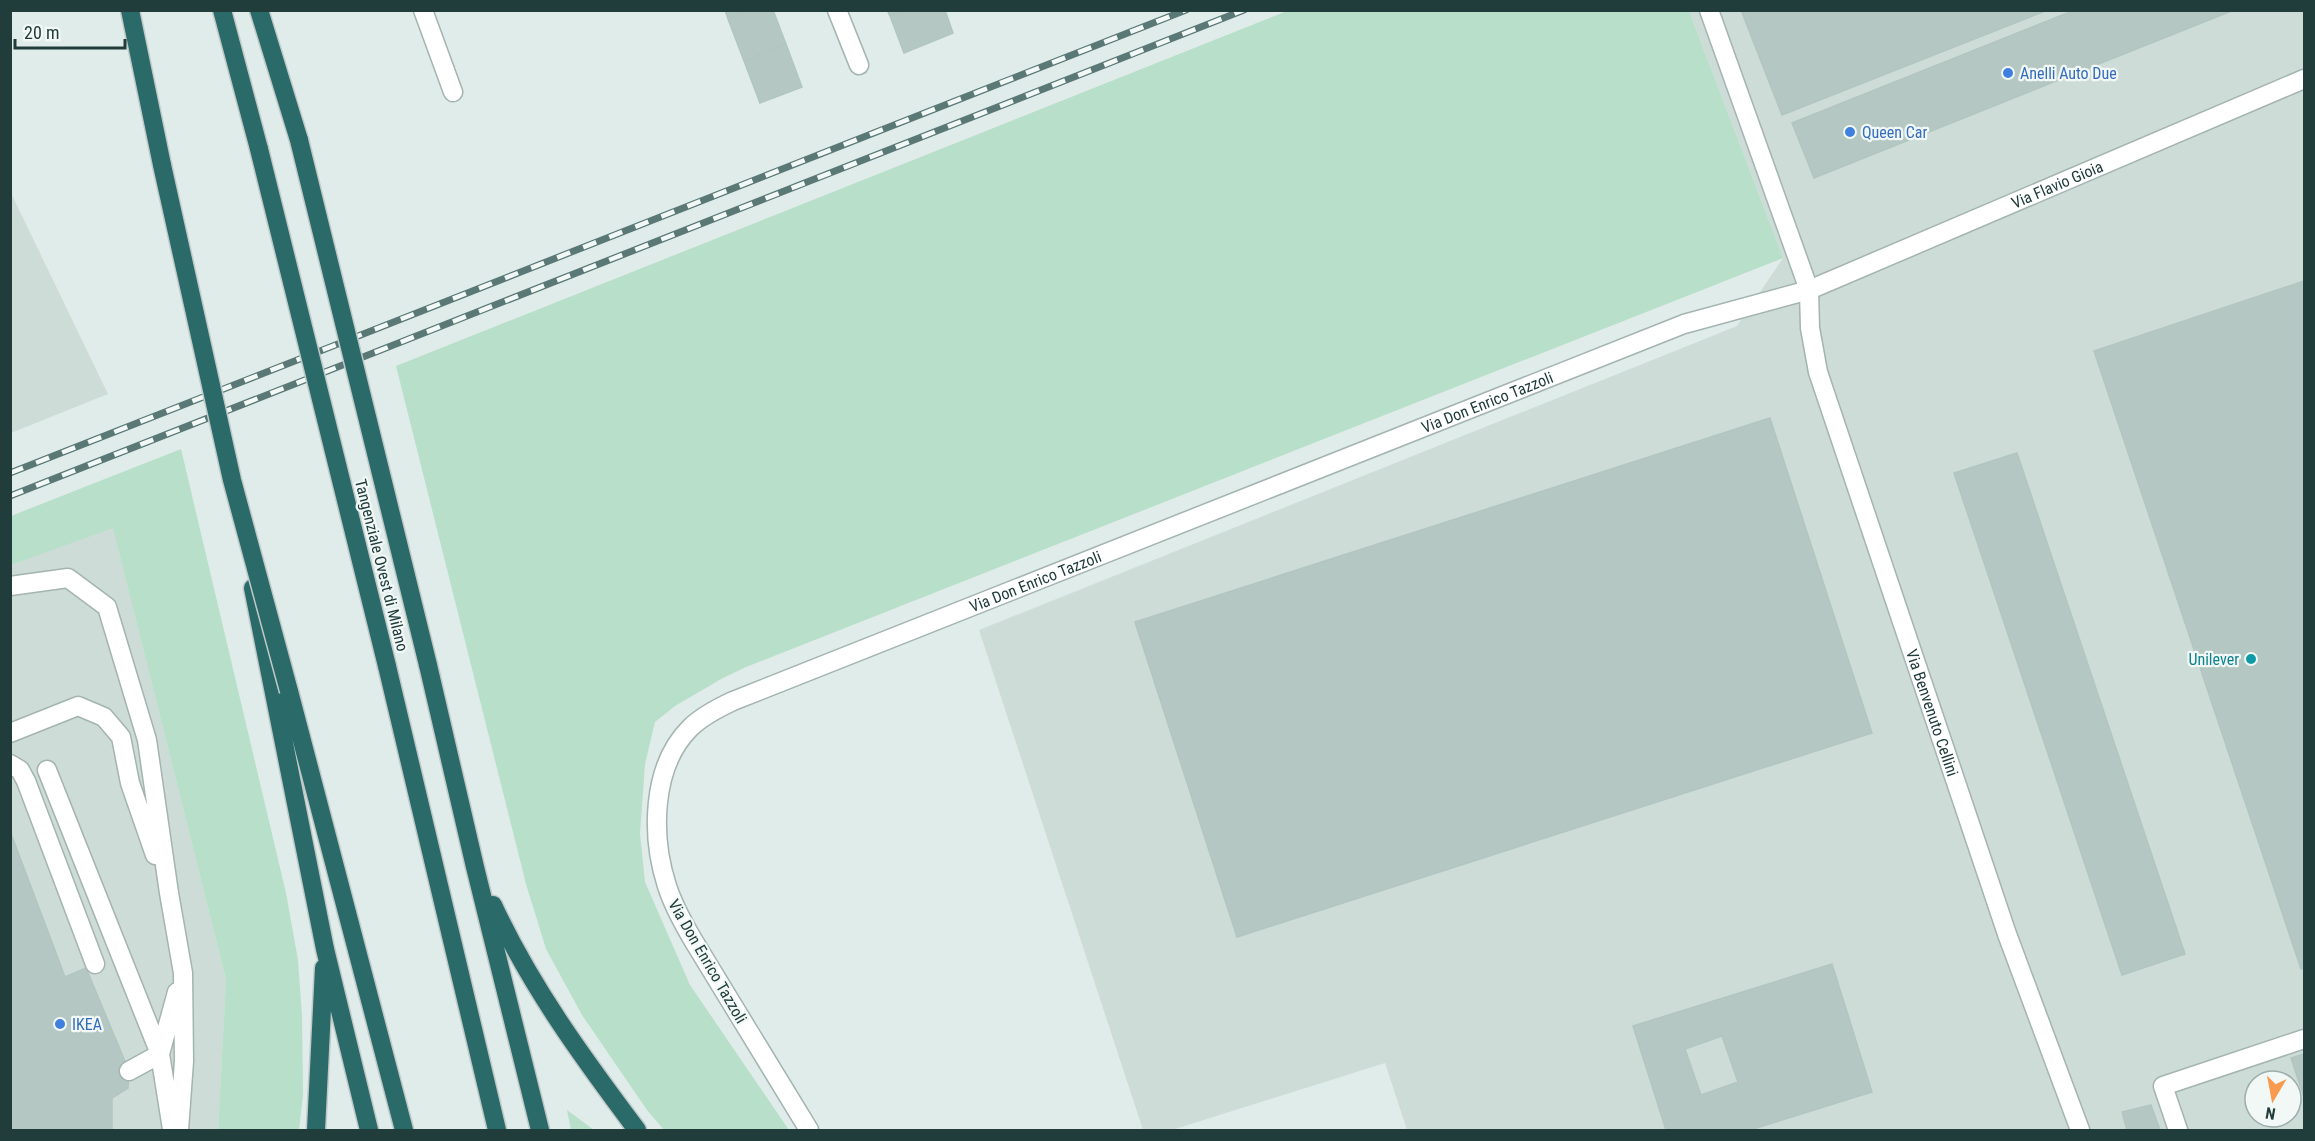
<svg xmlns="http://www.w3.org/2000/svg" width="2315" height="1141" viewBox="0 0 2315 1141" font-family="'Roboto Condensed',sans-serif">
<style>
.built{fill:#cedcd8;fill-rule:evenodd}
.green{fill:#b7dfc9}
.building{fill:#b5c7c2;stroke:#b2c6c1;stroke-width:1.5;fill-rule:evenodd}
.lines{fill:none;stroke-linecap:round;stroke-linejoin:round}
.service-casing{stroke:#a3b4b1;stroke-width:21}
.minor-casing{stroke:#a3b4b1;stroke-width:21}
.motorway-casing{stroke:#c1c9c8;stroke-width:21}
.service{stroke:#fff;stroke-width:18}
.minor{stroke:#fff;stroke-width:18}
.motorway{stroke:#2a6b6a;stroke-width:18}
.rail-casing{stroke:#5a7976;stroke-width:7}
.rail{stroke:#f1f8f6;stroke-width:4.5;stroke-dasharray:14;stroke-linecap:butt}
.motorway-bridge-casing{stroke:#c1c9c8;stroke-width:21;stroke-linecap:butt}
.motorway-bridge{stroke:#2a6b6a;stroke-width:18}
.shop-dot{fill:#3f7fe0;stroke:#f1f8f6;stroke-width:2}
.culture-dot{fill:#0f9aa8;stroke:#f1f8f6;stroke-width:2}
.labels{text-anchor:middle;stroke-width:4.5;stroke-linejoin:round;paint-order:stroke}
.shop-label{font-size:16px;fill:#366cbe;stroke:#f1f8f6;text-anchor:start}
.street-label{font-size:16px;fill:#203d3b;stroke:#f1f8f6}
.culture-label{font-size:16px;fill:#0d838f;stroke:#f1f8f6;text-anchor:end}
</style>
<rect width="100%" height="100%" fill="#e0ece9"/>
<path class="built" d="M1689 11H2304V1130H1407L1385 1063 1172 1130H1143L979 630 1737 326 1783 258ZM2255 1081H2291V1117H2255Z
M10 191 108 394 11 433H10Z
M113 527 226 980 218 1130H11V565Z"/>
<path class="green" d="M1287 11H1689L1783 258 746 667 723 678 675 706 655 722 645 764 640 834 645 882 690 985 789 1130H664L647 1110 582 1015 546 949 526 884 396 366Z
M181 449 286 893 298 960 302 1016 303 1094 299 1130H218L226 980 113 528 11 565V516Z
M567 1110 594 1130H571Z"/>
<path class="building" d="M725 10H750L728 19Z
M750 10H773L786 44 744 61 728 19Z
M887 10H904L890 16Z
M904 10H945L953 33 904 53 890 16Z
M1741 10H2048L1782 115Z
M2075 10H2234L1814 178 1792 123Z
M786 44 802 87 760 103 744 61Z
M2304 281V968L2301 969 2094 351Z
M1770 418 1872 733 1237 937 1135 622Z
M2017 453 2185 954 2122 975 1954 473Z
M10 831 65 977 86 968 129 1071 128 1088 112 1098V1130H10Z
M1832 964 1872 1092 1750 1130H1666L1633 1026ZM1722 1036 1738 1082 1701 1095 1685 1049Z
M2304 1054V1097L2291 1058Z
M2151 1105 2160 1130H2127L2122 1112Z"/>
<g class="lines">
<defs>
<path id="service" d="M1709 10 1809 290
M10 586 68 578 107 607 147 740 169 893 183 973 184 1061 179 1130
M10 733 78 706 104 717 121 737 130 783 155 855
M10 764 20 770 26 781 95 964
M47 770 160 1054 172 1129
M129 1071 160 1054 177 992
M2178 1130 2163 1086 2304 1039"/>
<g id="minor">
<path d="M423 10 453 92"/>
<path d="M837 10 859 65"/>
<path id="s1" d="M1809 290 1810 328 1818 372 2007 934 2080 1130"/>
<path id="s2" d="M809 1130 693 940C683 923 673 905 667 886 651 837 651 767 690 728 702 716 718 708 733 701L1684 324 1809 290 2304 79"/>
</g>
<path id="motorway" d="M130 10 162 165
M222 10 259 149
M259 10 299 140
M253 588 325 949 369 1130
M428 665 475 867 540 1130
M387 666 497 1130
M289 691 404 1130
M493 905C531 987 583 1058 637 1130
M316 1130 324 968"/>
</defs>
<use href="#service" class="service-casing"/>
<use href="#minor" class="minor-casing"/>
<use href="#motorway" class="motorway-casing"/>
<use href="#service" class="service"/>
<use href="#minor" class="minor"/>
<use href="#motorway" class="motorway"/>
<defs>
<path id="rail" d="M10 473 1186 10
M10 496 1244 10"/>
</defs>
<use href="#rail" class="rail-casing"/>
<use href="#rail" class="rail"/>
<defs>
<path id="motorway-bridge" d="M299 140 428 665
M259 149 387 666
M162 165 232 480 289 691"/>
</defs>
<use href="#motorway-bridge" class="motorway-bridge-casing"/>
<use href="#motorway-bridge" class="motorway-bridge"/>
</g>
<g class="shop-dot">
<circle cx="2008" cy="73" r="6"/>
<circle cx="1850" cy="132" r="6"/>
<circle cx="60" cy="1024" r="6"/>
</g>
<circle class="culture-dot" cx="2251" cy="659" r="6"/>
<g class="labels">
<g class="shop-label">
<text x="2020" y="79">Anelli Auto Due</text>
<text x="1862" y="138">Queen Car</text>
<text x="72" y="1030">IKEA</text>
</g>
<g class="street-label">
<text dy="6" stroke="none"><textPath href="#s2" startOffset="1923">Via Flavio Gioia</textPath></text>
<text dy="6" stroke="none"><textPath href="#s2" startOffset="1312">Via Don Enrico Tazzoli</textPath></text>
<text transform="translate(382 565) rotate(76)" y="6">Tangenziale Ovest di Milano</text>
<text dy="6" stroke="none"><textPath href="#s2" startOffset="826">Via Don Enrico Tazzoli</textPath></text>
<text dy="6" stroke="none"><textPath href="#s1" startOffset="442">Via Benvenuto Cellini</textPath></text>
<text transform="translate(708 961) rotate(60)" y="6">Via Don Enrico Tazzoli</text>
</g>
<g class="culture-label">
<text x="2239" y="665">Unilever</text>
</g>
</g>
<rect width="2315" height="1141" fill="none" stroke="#203d3b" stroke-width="24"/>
<g transform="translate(2273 1099) rotate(190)"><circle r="28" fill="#f1f8f6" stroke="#9dadab" stroke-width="1.5"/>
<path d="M0-4.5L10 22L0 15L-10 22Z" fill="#fa9950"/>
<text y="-9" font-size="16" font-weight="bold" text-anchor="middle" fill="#203d3b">N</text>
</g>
<path d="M15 39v9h110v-9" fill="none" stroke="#203d3b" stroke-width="3"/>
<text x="24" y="39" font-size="18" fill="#203d3b" stroke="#f1f8f6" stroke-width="4.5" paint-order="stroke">20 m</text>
</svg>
